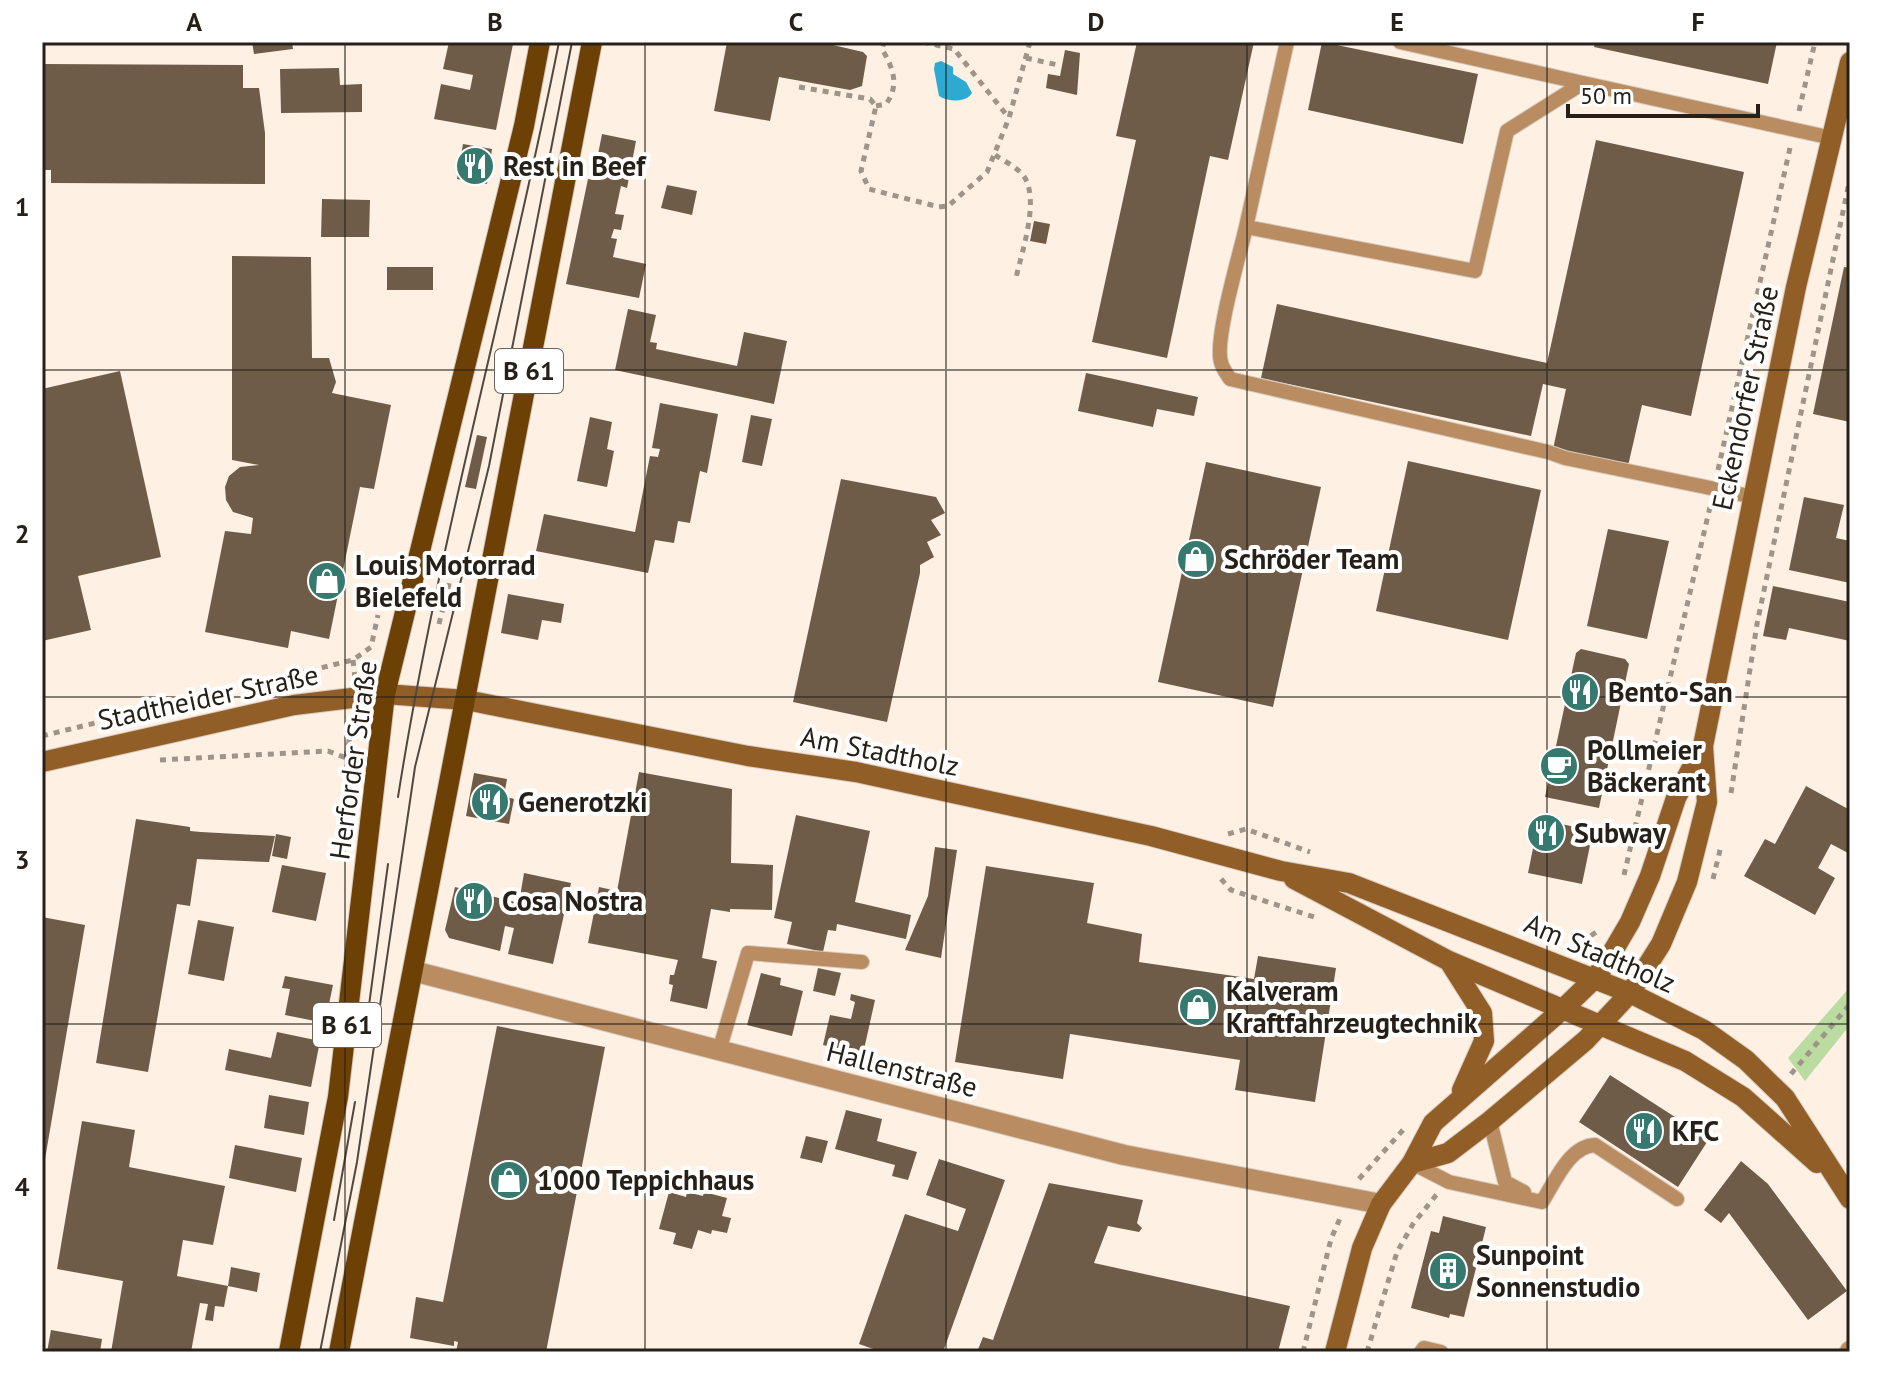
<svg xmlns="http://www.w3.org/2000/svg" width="1892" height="1394" viewBox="0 0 1892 1394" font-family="'PT Sans',sans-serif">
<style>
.green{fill:#badca0}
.water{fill:#2daad1}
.building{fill:#6e5c49}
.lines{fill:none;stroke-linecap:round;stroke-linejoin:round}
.lane-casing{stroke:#d7cbbf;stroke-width:16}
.street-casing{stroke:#d7cbbf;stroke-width:22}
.secondary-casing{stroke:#d7cbbf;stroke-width:22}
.primary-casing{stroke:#d7cbbf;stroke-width:22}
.path{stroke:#9e9489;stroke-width:5;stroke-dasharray:6 6;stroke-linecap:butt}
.lane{stroke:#b98c61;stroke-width:14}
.street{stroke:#b98c61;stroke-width:20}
.secondary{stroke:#915e27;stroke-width:20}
.primary{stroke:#6d4006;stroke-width:20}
.tram{stroke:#514940;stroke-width:2}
.grid{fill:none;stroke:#272018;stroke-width:2;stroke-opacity:0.55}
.labels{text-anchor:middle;stroke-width:8;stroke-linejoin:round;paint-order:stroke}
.shield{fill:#fff;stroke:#68635d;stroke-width:2}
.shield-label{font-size:26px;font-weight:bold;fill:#272018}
.poi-label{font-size:28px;font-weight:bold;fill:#272018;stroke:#fff;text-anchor:start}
.street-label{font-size:28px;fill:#272018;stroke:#fff}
.neatline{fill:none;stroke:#272018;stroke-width:3}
.grid-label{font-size:26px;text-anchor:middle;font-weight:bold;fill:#272018}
</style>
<rect width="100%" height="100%" fill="#fef1e4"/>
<path class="green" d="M1850 987V1025L1805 1081 1788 1058Z"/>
<path class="water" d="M941 61 953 67V74L966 82 972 93C966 103 948 102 939 96L934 69 935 63Z"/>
<path class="building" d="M252 42H292L293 49 254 54Z
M449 42 513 44 496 130 434 119 441 84 470 90 473 75 443 69Z
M727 42H834L833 45 863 52 867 56 862 86 850 90 779 77 770 121 714 111Z
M1137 42H1254L1228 160 1210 156 1167 358 1092 342 1136 140 1116 136Z
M1322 42 1478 74 1463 144 1308 110Z
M1595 42H1777L1768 84 1594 47Z
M1065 50 1080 53 1077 95 1046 88 1048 74 1060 76Z
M42 64 243 65V88H259L265 133V184L51 183V170H42Z
M339 68 340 85 362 84V112L281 113 280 69Z
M602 134 636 141 627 188 621 186 615 214 624 215 621 230 614 229 611 238 617 239 613 257 646 264 639 298 566 284 588 179 593 180Z
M1596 140 1744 172 1691 416 1642 405 1628 466 1553 449 1566 389 1543 384 1531 436 1261 378 1277 304 1547 363Z
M463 144 492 149 487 184 457 179Z
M667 185 697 191 692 215 661 208Z
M322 199 370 200 369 237H321Z
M1034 221 1050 224 1046 244 1030 241Z
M232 256 311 257 312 358H329L336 382 332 393 391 405 374 489 360 487 329 639 291 631 288 648 205 632 225 531 251 534 253 518 233 512 226 500 225 487 229 476 240 467 259 465 232 460Z
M387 267H433V290H387Z
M1844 267 1850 268V422L1813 414Z
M628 309 656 315 650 342 657 343 656 349 737 366 744 332 787 341 774 404 615 370Z
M120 371 161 557 78 576 91 630 42 641V389Z
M1086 373 1198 397 1194 416 1157 409 1153 427 1078 411Z
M660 403 718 414 707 473 700 471 690 523 678 521 674 543 655 540 648 573 536 551 544 514 635 532 650 456 658 457 660 449 652 448Z
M751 415 772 419 762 466 742 462Z
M590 417 612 422 607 449 614 451 607 487 577 481Z
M477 435 487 437 476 489 465 487Z
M1408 461 1541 490 1508 640 1376 611Z
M1206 462 1321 487 1273 707 1158 682Z
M841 479 936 497 945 513 931 520 941 535 927 542 934 557 920 565V573L887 722 793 702Z
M1804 497 1844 505 1836 538 1850 541V583L1789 570Z
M1608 529 1669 541 1647 639 1587 626Z
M1773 586 1850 602V641L1789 628 1786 640 1763 636Z
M508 594 564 604 561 623 542 620 538 640 501 633Z
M1581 649 1625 659 1629 664 1599 808 1545 797 1576 653Z
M639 772 732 789 731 863 773 865 772 910 730 909V912L711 909 702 958 717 961 707 1009 670 1001 673 985 669 984 670 975H674L678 960 588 943 599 887 617 891Z
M474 773 507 779 504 796 514 799 509 824 466 816Z
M1806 786 1850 810V854L1831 844 1818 868 1835 878 1815 915 1744 876 1765 839 1775 844Z
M796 815 870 831 855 902 911 915 906 939 837 924 836 931 828 930 823 952 787 944 792 922 774 918Z
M136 819 190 827V831L201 832 275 836 269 862 197 859 190 906 177 904 148 1072 96 1063Z
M1539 819 1593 831 1582 884 1528 873Z
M276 834 291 837 287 859 272 856Z
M935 847 957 850 941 958 905 950 928 896Z
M282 865 326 873 316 921 272 912Z
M986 866 1094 883 1087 923 1142 934 1139 962 1254 979 1258 956 1336 968 1315 1102 1235 1090 1240 1060 1070 1034 1063 1079 955 1062Z
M524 873 571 883 553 964 508 954 514 928 505 926 500 951 449 938 445 930 455 887 519 903Z
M42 917 85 925 44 1165H42Z
M198 920 234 927 224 981 188 974Z
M818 968 841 973 835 996 813 991Z
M761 973 781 978 780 985 803 991 792 1036 747 1025Z
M285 976 333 985 325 1023 285 1015 290 989 282 988Z
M851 994 875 1000 863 1054 823 1045 830 1015 851 1019 855 1002 850 1000Z
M497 1026 605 1047 546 1352H456L458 1342 454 1341V1346L410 1338 416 1297 443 1302Z
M277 1032 320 1041 311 1087 225 1070 229 1049 271 1058Z
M1610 1075 1709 1139 1678 1187 1579 1122Z
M269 1095 309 1102 304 1135 264 1128Z
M846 1110 882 1119 877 1141 917 1152 908 1180 892 1176 895 1165 835 1149Z
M82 1121 135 1130 129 1167 225 1186 213 1245 183 1240 177 1276 228 1286 231 1267 260 1273 257 1292 228 1286 224 1307 215 1306 213 1321 205 1320 208 1304 200 1303 191 1352H111L123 1281 57 1269Z
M806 1136 828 1141 822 1163 800 1158Z
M235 1145 302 1158 296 1192 229 1178Z
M939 1159 1005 1180 943 1352H882L859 1344 905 1214 958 1231 966 1209 926 1195Z
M1741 1161 1768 1184 1847 1291 1808 1320 1729 1213 1721 1223 1704 1210Z
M1049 1183 1143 1200 1137 1223 1142 1228 1139 1232 1108 1226 1094 1263 1290 1306 1278 1352H977L983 1337 993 1340Z
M669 1192 686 1197 687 1192 703 1196 704 1192 727 1198 722 1216 731 1218 727 1233 712 1230 711 1234 698 1230 692 1249 673 1244 676 1233 659 1229Z
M1443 1216 1486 1227 1464 1317 1450 1314 1449 1318 1411 1308 1431 1231 1439 1233Z
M51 1330 102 1339 100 1352H47Z"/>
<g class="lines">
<defs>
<path id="lane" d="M1400 42 1583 83
M1246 227 1287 42
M1754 497 1565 458 1548 452 1230 379C1227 374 1222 368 1221 362 1214 340 1240 254 1246 227L1475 271 1507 131 1583 83 1832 138
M719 1051 748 953 862 962
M1490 1121 1505 1182 1524 1192
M1412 1163 1449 1182 1542 1202
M1542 1202C1555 1182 1569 1146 1595 1145L1677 1199
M1421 1352 1424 1348 1441 1352"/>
<path id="street" d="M413 971 1124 1155 1381 1204
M1850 1352V1351"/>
<path id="secondary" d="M42 762 294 705 385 694 466 700 748 756 856 772 1151 836 1281 871 1349 883 1630 993 1704 1030 1746 1060 1785 1098 1850 1199
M1294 879 1449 961 1685 1061 1743 1097 1817 1163
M1449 961 1482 1013 1484 1041 1462 1090
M1412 1163 1448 1153 1490 1121 1586 1040 1630 993 1661 944 1687 882 1707 802 1703 746 1796 287 1850 62
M1335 1352 1362 1248 1381 1204 1412 1163 1433 1123 1563 1009 1594 979 1606 963 1630 922 1650 876 1676 798 1702 748"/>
<path id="primary" d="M289 1352 338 1097 385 694 524 126 540 42
M339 1352 592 42"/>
</defs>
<use href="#lane" class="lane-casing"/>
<use href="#street" class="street-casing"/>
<use href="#secondary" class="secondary-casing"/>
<use href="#primary" class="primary-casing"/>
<path class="path" d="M923 42 954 49 1009 118
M1026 58 1058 65
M799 87 870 99 876 106 861 171 869 189 939 207 948 206 987 172 1009 118 1030 42
M876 106 886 104C900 85 893 68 882 49L884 42
M1799 111 1815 42
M995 155C1004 161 1019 168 1025 178 1039 203 1022 251 1016 278
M1718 470 1790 148
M439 624 456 556
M353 660 355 679
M42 736 353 660 371 647 378 615
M346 757 353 720
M160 760 328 751 346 758 355 769
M1731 793 1757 624 1850 178
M1228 834 1246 829 1310 852
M1624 875 1710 507
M1221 879 1231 890 1314 917
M1713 879 1721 846
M1570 946 1578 945 1596 932
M1791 1074 1850 1004
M1359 1179 1403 1130
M1303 1352 1331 1239 1341 1216
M1367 1352 1397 1252 1413 1224 1437 1194"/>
<use href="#lane" class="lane"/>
<use href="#street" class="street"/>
<use href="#secondary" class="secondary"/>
<use href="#primary" class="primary"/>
<path class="tram" d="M398 797C438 543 509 295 559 42
M365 1035 388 864
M334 1220 355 1102
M320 1352 357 1162 415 767 489 466 572 42"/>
</g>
<path class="grid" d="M345 42V1352M645 42V1352M946 42V1352M1247 42V1352M1547 42V1352M42 370H1850M42 697H1850M42 1024H1850"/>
<defs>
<symbol id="restaurant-disc" viewBox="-11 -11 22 22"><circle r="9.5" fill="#367a6f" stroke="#fff"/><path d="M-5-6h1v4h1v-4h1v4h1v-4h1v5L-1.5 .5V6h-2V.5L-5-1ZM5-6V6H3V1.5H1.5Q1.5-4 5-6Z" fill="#fff"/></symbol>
<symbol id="shop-disc" viewBox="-11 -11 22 22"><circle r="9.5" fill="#367a6f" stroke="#fff"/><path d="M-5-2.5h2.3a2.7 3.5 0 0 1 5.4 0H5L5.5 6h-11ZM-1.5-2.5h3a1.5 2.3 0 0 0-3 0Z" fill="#fff"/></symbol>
<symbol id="cafe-disc" viewBox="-11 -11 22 22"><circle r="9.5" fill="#367a6f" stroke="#fff"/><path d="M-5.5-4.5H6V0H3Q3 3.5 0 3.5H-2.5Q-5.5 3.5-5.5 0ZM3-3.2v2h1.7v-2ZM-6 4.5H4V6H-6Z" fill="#fff"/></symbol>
<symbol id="building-disc" viewBox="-11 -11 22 22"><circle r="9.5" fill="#367a6f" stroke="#fff"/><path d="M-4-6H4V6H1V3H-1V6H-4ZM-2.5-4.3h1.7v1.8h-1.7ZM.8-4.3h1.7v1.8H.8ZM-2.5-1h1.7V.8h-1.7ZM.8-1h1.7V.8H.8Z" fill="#fff"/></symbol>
</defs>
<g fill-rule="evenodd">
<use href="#restaurant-disc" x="453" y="144" width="44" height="44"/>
<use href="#shop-disc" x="1174" y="537" width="44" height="44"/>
<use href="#shop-disc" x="305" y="559" width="44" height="44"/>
<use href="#restaurant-disc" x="1558" y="670" width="44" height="44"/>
<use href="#cafe-disc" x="1537" y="744" width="44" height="44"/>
<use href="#restaurant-disc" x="468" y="780" width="44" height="44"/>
<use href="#restaurant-disc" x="1524" y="811" width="44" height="44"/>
<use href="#restaurant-disc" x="452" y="879" width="44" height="44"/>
<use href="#shop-disc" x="1176" y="985" width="44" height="44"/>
<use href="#restaurant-disc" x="1622" y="1109" width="44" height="44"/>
<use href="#shop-disc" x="487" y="1158" width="44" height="44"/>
<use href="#building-disc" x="1426" y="1249" width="44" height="44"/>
</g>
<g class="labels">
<g class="shield">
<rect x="495" y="349" width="68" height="44" rx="6"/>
<rect x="313" y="1003" width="68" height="44" rx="6"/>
</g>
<g class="shield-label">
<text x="529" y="380">B 61</text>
<text x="347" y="1034">B 61</text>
</g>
<g class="poi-label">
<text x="503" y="176">Rest in Beef</text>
<text x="1224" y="569">Schröder Team</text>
<text x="355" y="575">Louis Motorrad<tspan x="355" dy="32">Bielefeld</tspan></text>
<text x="1608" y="702">Bento-San</text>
<text x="1587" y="760">Pollmeier<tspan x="1587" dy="32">Bäckerant</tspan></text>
<text x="518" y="812">Generotzki</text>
<text x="1574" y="843">Subway</text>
<text x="502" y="911">Cosa Nostra</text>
<text x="1226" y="1001">Kalveram<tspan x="1226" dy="32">Kraftfahrzeugtechnik</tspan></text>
<text x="1672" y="1141">KFC</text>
<text x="537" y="1190">1000 Teppichhaus</text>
<text x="1476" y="1265">Sunpoint<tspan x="1476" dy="32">Sonnenstudio</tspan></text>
</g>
<g class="street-label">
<text transform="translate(1745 398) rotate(-78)" y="10">Eckendorfer Straße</text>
<text transform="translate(208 697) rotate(-12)" y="10">Stadtheider Straße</text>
<text transform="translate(880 751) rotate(11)" y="10">Am Stadtholz</text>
<text transform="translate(353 760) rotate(-82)" y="10">Herforder Straße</text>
<text transform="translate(1600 953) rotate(23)" y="10">Am Stadtholz</text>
<text transform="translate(902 1069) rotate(14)" y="10">Hallenstraße</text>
</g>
</g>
<rect width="1892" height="1394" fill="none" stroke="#ffffff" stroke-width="88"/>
<path d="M1568 104v12h190v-12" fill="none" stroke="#272018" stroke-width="4"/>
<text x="1580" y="104" font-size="24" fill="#272018" stroke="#ffffff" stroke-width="6" paint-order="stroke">50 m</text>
<rect x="44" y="44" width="1804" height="1306" class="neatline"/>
<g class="grid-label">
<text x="194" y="31">A</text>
<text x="495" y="31">B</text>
<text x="796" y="31">C</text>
<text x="1096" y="31">D</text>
<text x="1397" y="31">E</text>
<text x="1698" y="31">F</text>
<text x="22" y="216">1</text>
<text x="22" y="543">2</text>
<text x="22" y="869">3</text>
<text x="22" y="1196">4</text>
</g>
</svg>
